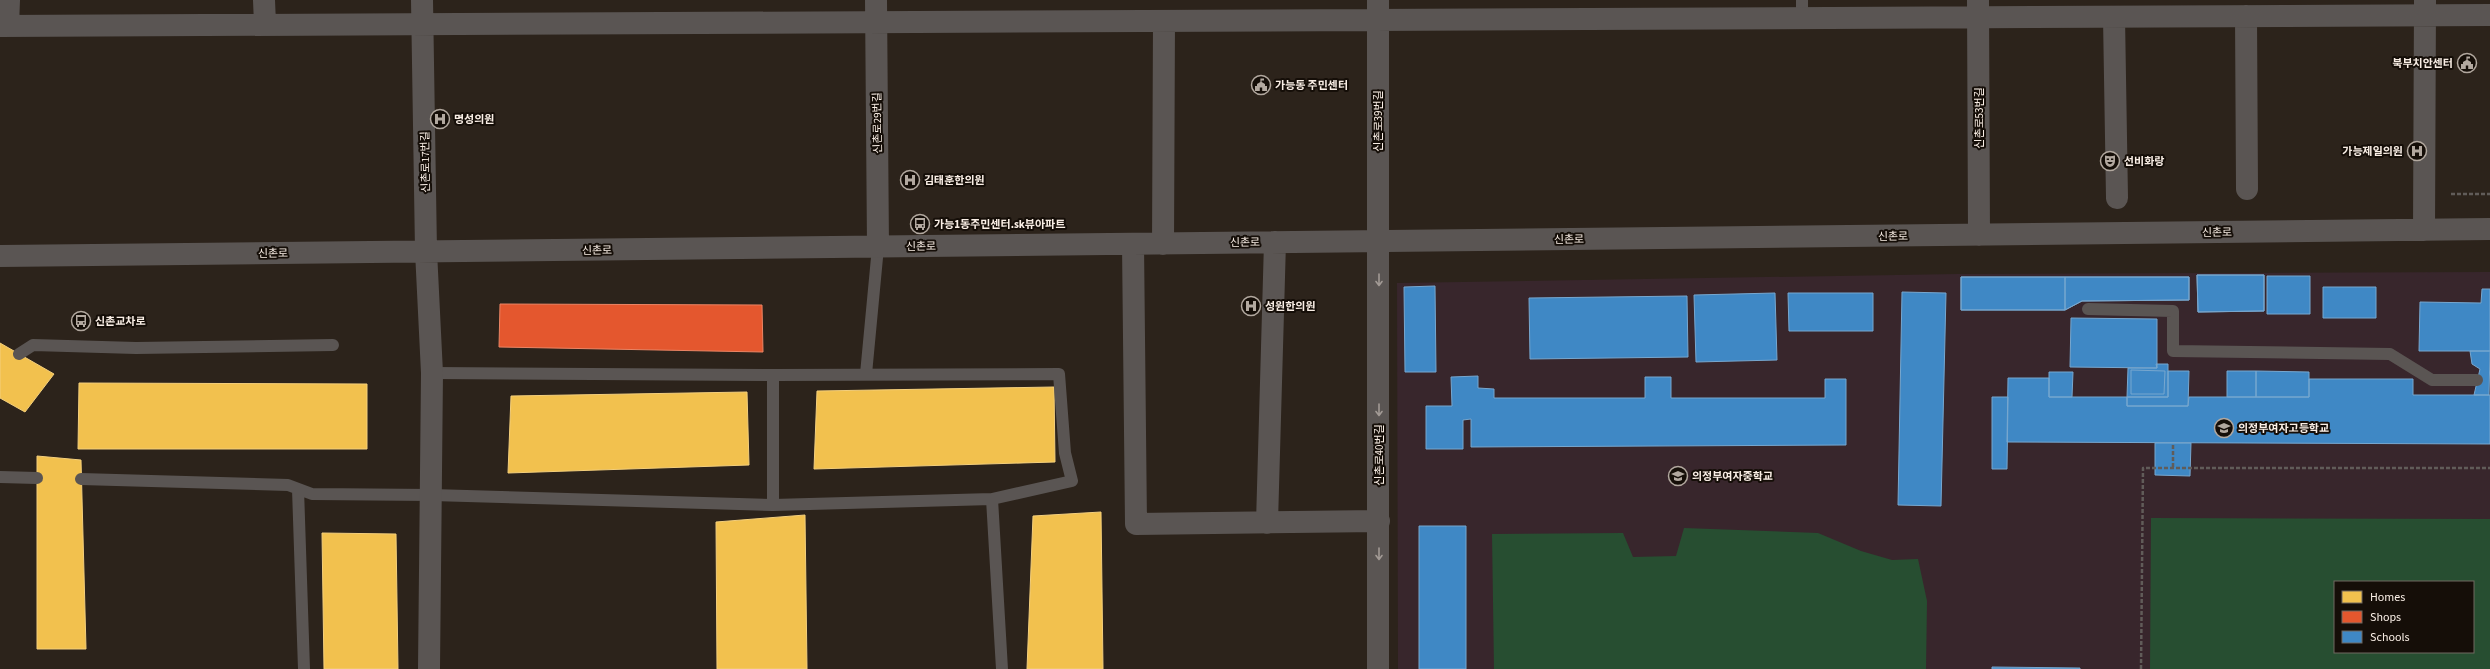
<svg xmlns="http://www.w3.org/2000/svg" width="2490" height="669" viewBox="0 0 2490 669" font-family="'Source Sans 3','Noto Sans KR',sans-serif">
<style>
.education{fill:#38262c;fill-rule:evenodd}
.green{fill:#274e31;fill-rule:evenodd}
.homes{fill:#f2c14e;stroke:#f4cf7c}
.shops{fill:#e4572e;stroke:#eb8565}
.schools{fill:#3f88c5;stroke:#77a7cf}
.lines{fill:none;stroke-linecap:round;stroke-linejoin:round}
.path{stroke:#615c59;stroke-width:2.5;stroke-dasharray:4 2;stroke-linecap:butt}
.lane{stroke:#5a5553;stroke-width:12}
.street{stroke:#5a5553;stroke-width:22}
.oneway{stroke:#a29a95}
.labels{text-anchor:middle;stroke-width:4;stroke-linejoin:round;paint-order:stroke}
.poi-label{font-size:11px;font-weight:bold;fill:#faefe6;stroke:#150e08;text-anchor:start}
.street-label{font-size:11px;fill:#faefe6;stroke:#150e08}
</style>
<rect width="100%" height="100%" fill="#2c231b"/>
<path class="education" d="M2490 272V669H1398L1397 283 1957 274ZM2335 582H2473V652H2335Z"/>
<path class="green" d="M2151 518 2490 519V669H2150ZM2335 582H2473V652H2335Z
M1684 528 1818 533 1861 551 1892 560 1918 559 1927 601 1926 669H1494L1492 534 1623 533 1633 557 1676 556Z"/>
<path class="homes" d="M0 343 54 374 25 412 0 398Z
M79 383 367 384V449H78Z
M1054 387 1055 462 814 469 817 391Z
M747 392 749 465 508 473 511 396Z
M37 456 81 460 86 649H37Z
M1101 512 1103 669H1027L1033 516Z
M805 515 807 669H717L716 522Z
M322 533 396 534 398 669H324Z"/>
<path class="shops" d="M500 304 762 305 763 352 499 347Z"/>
<path class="schools" d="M2197 275H2264V311L2198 312Z
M2197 275H2264V311L2198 312Z
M2267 276H2310V314H2267Z
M1961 277H2189V300L2082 301 2065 310H1961Z
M1961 277H2065V310H1961Z
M2065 277H2189V300L2082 301 2065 310Z
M1435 286 1436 372H1405L1404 287Z
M2323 287H2376V318H2323Z
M2482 289H2490V351H2419L2420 302 2481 303Z
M1902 292 1946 293 1941 506 1898 505Z
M1775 293 1777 360 1696 362 1694 295Z
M1788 293H1873V331H1789Z
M1687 296 1688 357 1530 359 1529 298Z
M2071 318 2157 319V368L2070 367Z
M2470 351H2490L2489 395H2474L2480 369 2472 364Z
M2156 364H2168V397H2127L2128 368H2157Z
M2131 370 2165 371 2164 394H2131Z
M2168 371H2189L2188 406H2127V397H2168Z
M2227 371H2256V397H2227Z
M2256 371 2309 372V397H2256Z
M2049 372H2073L2072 397H2049Z
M1478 376V388L1494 389V398H1645V377H1671V398H1825V379H1846V445L1471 447V419L1463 420V449H1426V406H1452L1451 377Z
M2008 378H2049V397H2127V406H2188L2189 397H2309V379H2413V395H2490V444L2007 442Z
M1992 397H2008L2007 469H1992Z
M2155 443H2191L2190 476 2155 475Z
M1419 526H1466V669H1419Z
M1992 667 2080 668V669H1992Z"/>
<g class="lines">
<path class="path" d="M2451 194H2490
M2173 467V443
M2141 669 2143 468H2490"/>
<path class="lane" d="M1802 0V18
M2088 309 2173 311V351L2390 354 2432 380H2477
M19 354 33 345 136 348 333 345
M432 373 773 375
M866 374 878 247
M0 477 37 478
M81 479 288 485 312 494 432 495 773 505 992 499 1002 669
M298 489 304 669
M773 505V375L1059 374 1065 453 1072 481 992 499"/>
<path class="street" d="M264 0 265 24
M422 0 426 251 432 373 429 669
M876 0 878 247
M1378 0V669
M1978 0 1979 235
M2246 16 2247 189
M2114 17 2117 198
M0 26 2490 15
M8 26 9 0
M2424 230 2425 1
M1133 244 1136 524 1379 521
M1163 244 1164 21
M0 256 2490 229
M1267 523 1275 242"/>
</g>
<defs><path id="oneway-shaft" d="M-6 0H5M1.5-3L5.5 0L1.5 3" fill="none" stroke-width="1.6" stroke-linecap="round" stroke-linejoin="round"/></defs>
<g class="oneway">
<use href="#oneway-shaft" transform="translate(1379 280) rotate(90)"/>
<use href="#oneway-shaft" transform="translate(1379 410) rotate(90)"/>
<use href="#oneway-shaft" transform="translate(1379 554) rotate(90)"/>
</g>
<defs>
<symbol id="civic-ring" viewBox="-11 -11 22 22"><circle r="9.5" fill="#150e08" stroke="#b2a89f" stroke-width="1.5"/><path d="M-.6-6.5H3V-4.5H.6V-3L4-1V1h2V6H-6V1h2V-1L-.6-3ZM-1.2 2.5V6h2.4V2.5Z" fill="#b2a89f"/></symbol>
<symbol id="hospital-ring" viewBox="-11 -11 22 22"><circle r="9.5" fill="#150e08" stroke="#b2a89f" stroke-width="1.5"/><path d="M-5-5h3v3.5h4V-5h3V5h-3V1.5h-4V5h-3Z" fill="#b2a89f"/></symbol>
<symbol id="theatre-ring" viewBox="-11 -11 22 22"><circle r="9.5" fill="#150e08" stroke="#b2a89f" stroke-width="1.5"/><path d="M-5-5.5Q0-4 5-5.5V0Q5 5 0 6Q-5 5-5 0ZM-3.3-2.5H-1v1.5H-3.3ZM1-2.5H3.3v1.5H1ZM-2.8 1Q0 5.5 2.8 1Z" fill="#b2a89f"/></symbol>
<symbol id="bus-ring" viewBox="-11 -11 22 22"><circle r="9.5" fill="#150e08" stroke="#b2a89f" stroke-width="1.5"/><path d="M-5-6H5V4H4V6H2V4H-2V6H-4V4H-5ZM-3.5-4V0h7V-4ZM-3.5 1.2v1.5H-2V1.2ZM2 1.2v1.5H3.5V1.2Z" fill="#b2a89f"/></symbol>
<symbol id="school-ring" viewBox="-11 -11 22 22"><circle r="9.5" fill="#150e08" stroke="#b2a89f" stroke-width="1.5"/><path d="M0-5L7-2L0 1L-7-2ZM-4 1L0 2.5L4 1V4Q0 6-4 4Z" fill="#b2a89f"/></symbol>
</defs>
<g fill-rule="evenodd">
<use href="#civic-ring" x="2456" y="52" width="22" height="22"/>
<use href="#civic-ring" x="1250" y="74" width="22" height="22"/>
<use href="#hospital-ring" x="429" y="108" width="22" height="22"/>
<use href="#hospital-ring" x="2406" y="140" width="22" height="22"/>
<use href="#theatre-ring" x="2099" y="150" width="22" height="22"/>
<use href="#hospital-ring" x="899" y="169" width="22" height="22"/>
<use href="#bus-ring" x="909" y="213" width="22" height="22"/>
<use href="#hospital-ring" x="1240" y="295" width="22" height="22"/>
<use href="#bus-ring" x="70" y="310" width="22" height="22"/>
<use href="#school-ring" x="2213" y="417" width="22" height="22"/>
<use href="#school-ring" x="1667" y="465" width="22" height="22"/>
</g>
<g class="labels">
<g class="poi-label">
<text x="2453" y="67" text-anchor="end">북부치안센터</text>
<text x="1275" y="89">가능동 주민센터</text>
<text x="454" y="123">명성의원</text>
<text x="2403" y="155" text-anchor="end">가능제일의원</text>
<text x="2124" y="165">선비화랑</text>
<text x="924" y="184">김태훈한의원</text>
<text x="934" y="228">가능1동주민센터.sk뷰아파트</text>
<text x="1265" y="310">성원한의원</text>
<text x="95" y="325">신촌교차로</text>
<text x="2238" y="432">의정부여자고등학교</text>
<text x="1692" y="480">의정부여자중학교</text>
</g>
<g class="street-label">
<text transform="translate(1979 118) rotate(-90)" y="4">신촌로53번길</text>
<text transform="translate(1378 121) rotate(-90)" y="4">신촌로39번길</text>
<text transform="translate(877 123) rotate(-91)" y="4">신촌로29번길</text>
<text transform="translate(425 162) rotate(-91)" y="4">신촌로17번길</text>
<text transform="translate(2217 232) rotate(-1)" y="4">신촌로</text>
<text transform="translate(1893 236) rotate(-1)" y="4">신촌로</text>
<text transform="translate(1569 239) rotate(-1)" y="4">신촌로</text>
<text transform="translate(1245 242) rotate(-1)" y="4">신촌로</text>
<text transform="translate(921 246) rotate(-1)" y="4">신촌로</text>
<text transform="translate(597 250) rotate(-1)" y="4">신촌로</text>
<text transform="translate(273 253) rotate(-1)" y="4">신촌로</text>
<text transform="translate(1379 455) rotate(-90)" y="4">신촌로40번길</text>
</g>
</g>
<rect x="2334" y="581" width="140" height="72" fill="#150e08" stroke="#716861"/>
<rect x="2342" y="591" width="20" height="12" fill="#f2c14e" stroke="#716861"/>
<text x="2370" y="601" font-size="12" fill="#faefe6">Homes</text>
<rect x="2342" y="611" width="20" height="12" fill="#e4572e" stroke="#716861"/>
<text x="2370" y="621" font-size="12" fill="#faefe6">Shops</text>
<rect x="2342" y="631" width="20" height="12" fill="#3f88c5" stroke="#716861"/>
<text x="2370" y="641" font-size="12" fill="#faefe6">Schools</text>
</svg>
